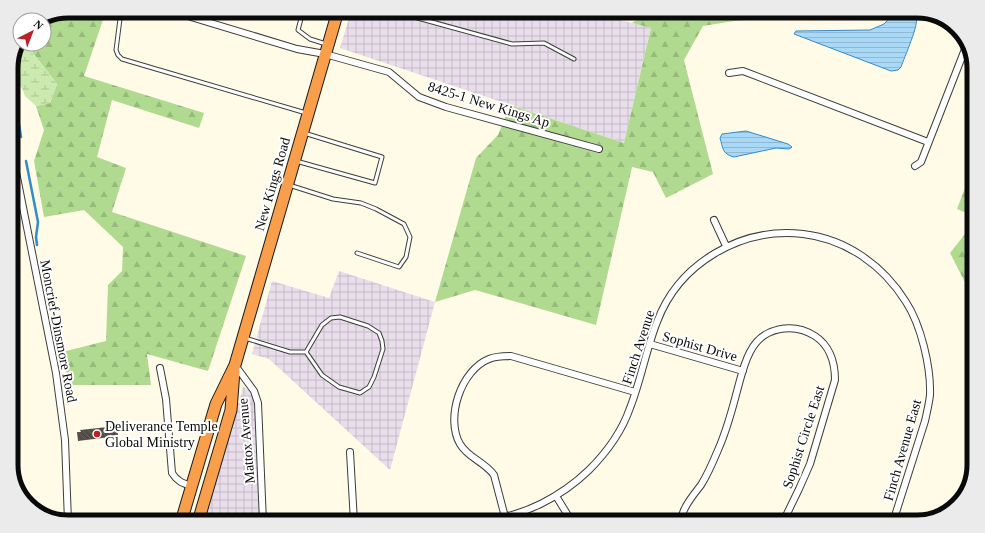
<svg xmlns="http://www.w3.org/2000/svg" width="985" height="533" viewBox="0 0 985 533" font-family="'Times New Roman',serif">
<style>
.industrial{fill:url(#industrial-grid)}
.forest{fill:url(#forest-firs)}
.wetland{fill:url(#wetland-marsh)}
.water{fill:url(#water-rules);stroke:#2f8cd0}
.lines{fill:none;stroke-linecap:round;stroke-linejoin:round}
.stream{stroke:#2f8cd0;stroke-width:2.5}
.building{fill:url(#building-back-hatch)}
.lane-casing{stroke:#3d3d3d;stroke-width:5}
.street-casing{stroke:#3d3d3d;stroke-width:8}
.highway-casing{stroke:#1b1b1b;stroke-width:13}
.lane{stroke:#fff;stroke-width:3}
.street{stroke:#fff;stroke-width:6}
.highway{stroke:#f99e4a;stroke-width:11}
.poi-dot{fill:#bc2024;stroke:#fff;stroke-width:1.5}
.labels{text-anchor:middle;stroke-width:4;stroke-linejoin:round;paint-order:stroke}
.street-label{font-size:14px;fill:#0a0a0a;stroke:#fff}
.poi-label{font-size:14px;fill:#0a0a0a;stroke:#fff;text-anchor:start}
.rim{fill:none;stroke:#0a0a0a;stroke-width:5}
</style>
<defs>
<pattern id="industrial-grid" width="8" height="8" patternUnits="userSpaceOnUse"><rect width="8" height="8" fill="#e8ddea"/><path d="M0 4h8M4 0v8" fill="none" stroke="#c6bcc7"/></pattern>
<pattern id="forest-firs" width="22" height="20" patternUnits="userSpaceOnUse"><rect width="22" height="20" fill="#afda8f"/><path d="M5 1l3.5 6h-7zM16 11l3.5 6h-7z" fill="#95ba7a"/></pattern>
<pattern id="wetland-marsh" width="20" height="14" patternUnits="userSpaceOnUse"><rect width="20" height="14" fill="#cce9b0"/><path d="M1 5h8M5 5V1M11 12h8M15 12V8" fill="none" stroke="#aec696"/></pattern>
<pattern id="water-rules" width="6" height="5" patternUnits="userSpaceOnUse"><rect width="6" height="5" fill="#aad9f8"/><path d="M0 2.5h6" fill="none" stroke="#91b9d3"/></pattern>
<pattern id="building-back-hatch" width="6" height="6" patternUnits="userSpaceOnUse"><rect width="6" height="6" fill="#524b46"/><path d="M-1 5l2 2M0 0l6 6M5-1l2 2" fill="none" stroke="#66605c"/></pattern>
</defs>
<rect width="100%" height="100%" fill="#fffbe6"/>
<path class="industrial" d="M351 11H585L651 28 624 143 340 48Z
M339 271 435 302 390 470 269 359 252 354 272 281 329 298Z
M243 387 252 392 255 406 260 522H204Z"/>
<path class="forest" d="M68 11H106L84 76 204 113 199 128 112 100 97 157 126 168 112 212 246 256 208 371 147 354 151 385H69L62 352 106 341 108 285 122 271 123 247 84 210 44 217 34 161 44 130 36 106 50 103 57 84 26 44H44V21Z
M648 11H875L734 21 703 26 684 60 713 174 666 198 653 172 632 167 596 325 475 290 435 302 476 158 498 135 510 105 624 143 651 28 632 23Z
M967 183 974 188V216L957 209Z
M965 234 974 237V300L950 253Z"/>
<path class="wetland" d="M20 44H26L57 84 50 103 36 106 25 96 22 88 17 85 13 61Z"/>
<path class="water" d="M896 11C903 11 912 9 916 16 920 23 904 58 901 67L898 70 891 71 794 34 796 31 870 30 884 24Z
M746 131 788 144 792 147 789 149 776 148 734 157C722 154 723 148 720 138L722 134Z"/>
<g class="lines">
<path class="stream" d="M14 93 21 137
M26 161 38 222 36 237 37 245"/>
</g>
<path class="building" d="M117 426 118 436 78 441 77 432H81L80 430Z"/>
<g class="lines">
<defs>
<path id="lane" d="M121 11 116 50 118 55 122 59 306 113
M303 11 298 30 310 39 326 44
M392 11 512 44 544 43 574 59
M296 161 375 183 382 157 304 133
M289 185 333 199 361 203 376 209 404 224 410 237 406 257 399 267 357 253
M245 338 290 352H306L322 325 331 318 340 317 368 326 379 333 382 341 383 349 374 377 369 387 360 393 339 387 322 375 306 352"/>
<path id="street" d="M171 11 297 49 325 54 389 72 419 97 446 107 599 149
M729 73 743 71 928 142
M11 147 56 373 65 440 68 522
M915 166 921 162 967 44
M714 220 726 246
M650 344 743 371
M235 365 254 391 258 403 263 522
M160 368 166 399 172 473C177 481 182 483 191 486
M350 452 354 522
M556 496 572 522
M505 517 494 475C485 462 468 458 460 444 445 418 461 370 489 359 496 356 503 356 511 356L635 392
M456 522C466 521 476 522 486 520 524 516 561 497 589 470 606 453 622 431 630 408 641 380 646 350 657 322 679 263 741 227 803 234 846 239 883 265 906 302 921 325 931 367 930 395 929 404 927 412 925 421L893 522
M683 522C682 518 682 514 684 510 688 501 695 493 701 485 708 474 713 462 718 450 726 432 731 414 736 395 740 381 743 365 750 352 762 327 793 322 815 336 830 346 835 362 835 380L810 464 799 489 783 522"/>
<path id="highway" d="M181 522 216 404 235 365 338 11
M198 522 231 410 234 371"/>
</defs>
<use href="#lane" class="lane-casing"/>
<use href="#street" class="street-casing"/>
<use href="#highway" class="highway-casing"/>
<use href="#lane" class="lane"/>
<use href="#street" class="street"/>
<use href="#highway" class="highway"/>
</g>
<circle class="poi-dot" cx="97" cy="434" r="4"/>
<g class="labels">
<g class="street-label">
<text transform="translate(489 104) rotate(17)" y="5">8425-1 New Kings Ap</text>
<text transform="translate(272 184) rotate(-74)" y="5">New Kings Road</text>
<text transform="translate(59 331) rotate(79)" y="5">Moncrief-Dinsmore Road</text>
<text transform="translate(700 346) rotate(16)" y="5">Sophist Drive</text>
<text transform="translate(638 347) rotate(-72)" y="5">Finch Avenue</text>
<text transform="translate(803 437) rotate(-72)" y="5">Sophist Circle East</text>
<text transform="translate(246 441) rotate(-95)" y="5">Mattox Avenue</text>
<text transform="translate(902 450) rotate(-74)" y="5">Finch Avenue East</text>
</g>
<g class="poi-label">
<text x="105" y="431">Deliverance Temple<tspan x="105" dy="16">Global Ministry</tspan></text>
</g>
</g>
<path d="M0 0H985V533H0ZM68 18H917A50 50 0 0 1 967 68V465A50 50 0 0 1 917 515H68A50 50 0 0 1 18 465V68A50 50 0 0 1 68 18Z" fill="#ebebeb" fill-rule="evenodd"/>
<path class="rim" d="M68 18H917A50 50 0 0 1 967 68V465A50 50 0 0 1 917 515H68A50 50 0 0 1 18 465V68A50 50 0 0 1 68 18Z"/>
<g transform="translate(32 32) rotate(42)"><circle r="19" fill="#ffffff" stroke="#9d9d9d"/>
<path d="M0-3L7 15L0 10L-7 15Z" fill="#bc2024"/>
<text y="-6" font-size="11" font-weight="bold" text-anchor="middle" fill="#0a0a0a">N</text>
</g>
</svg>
